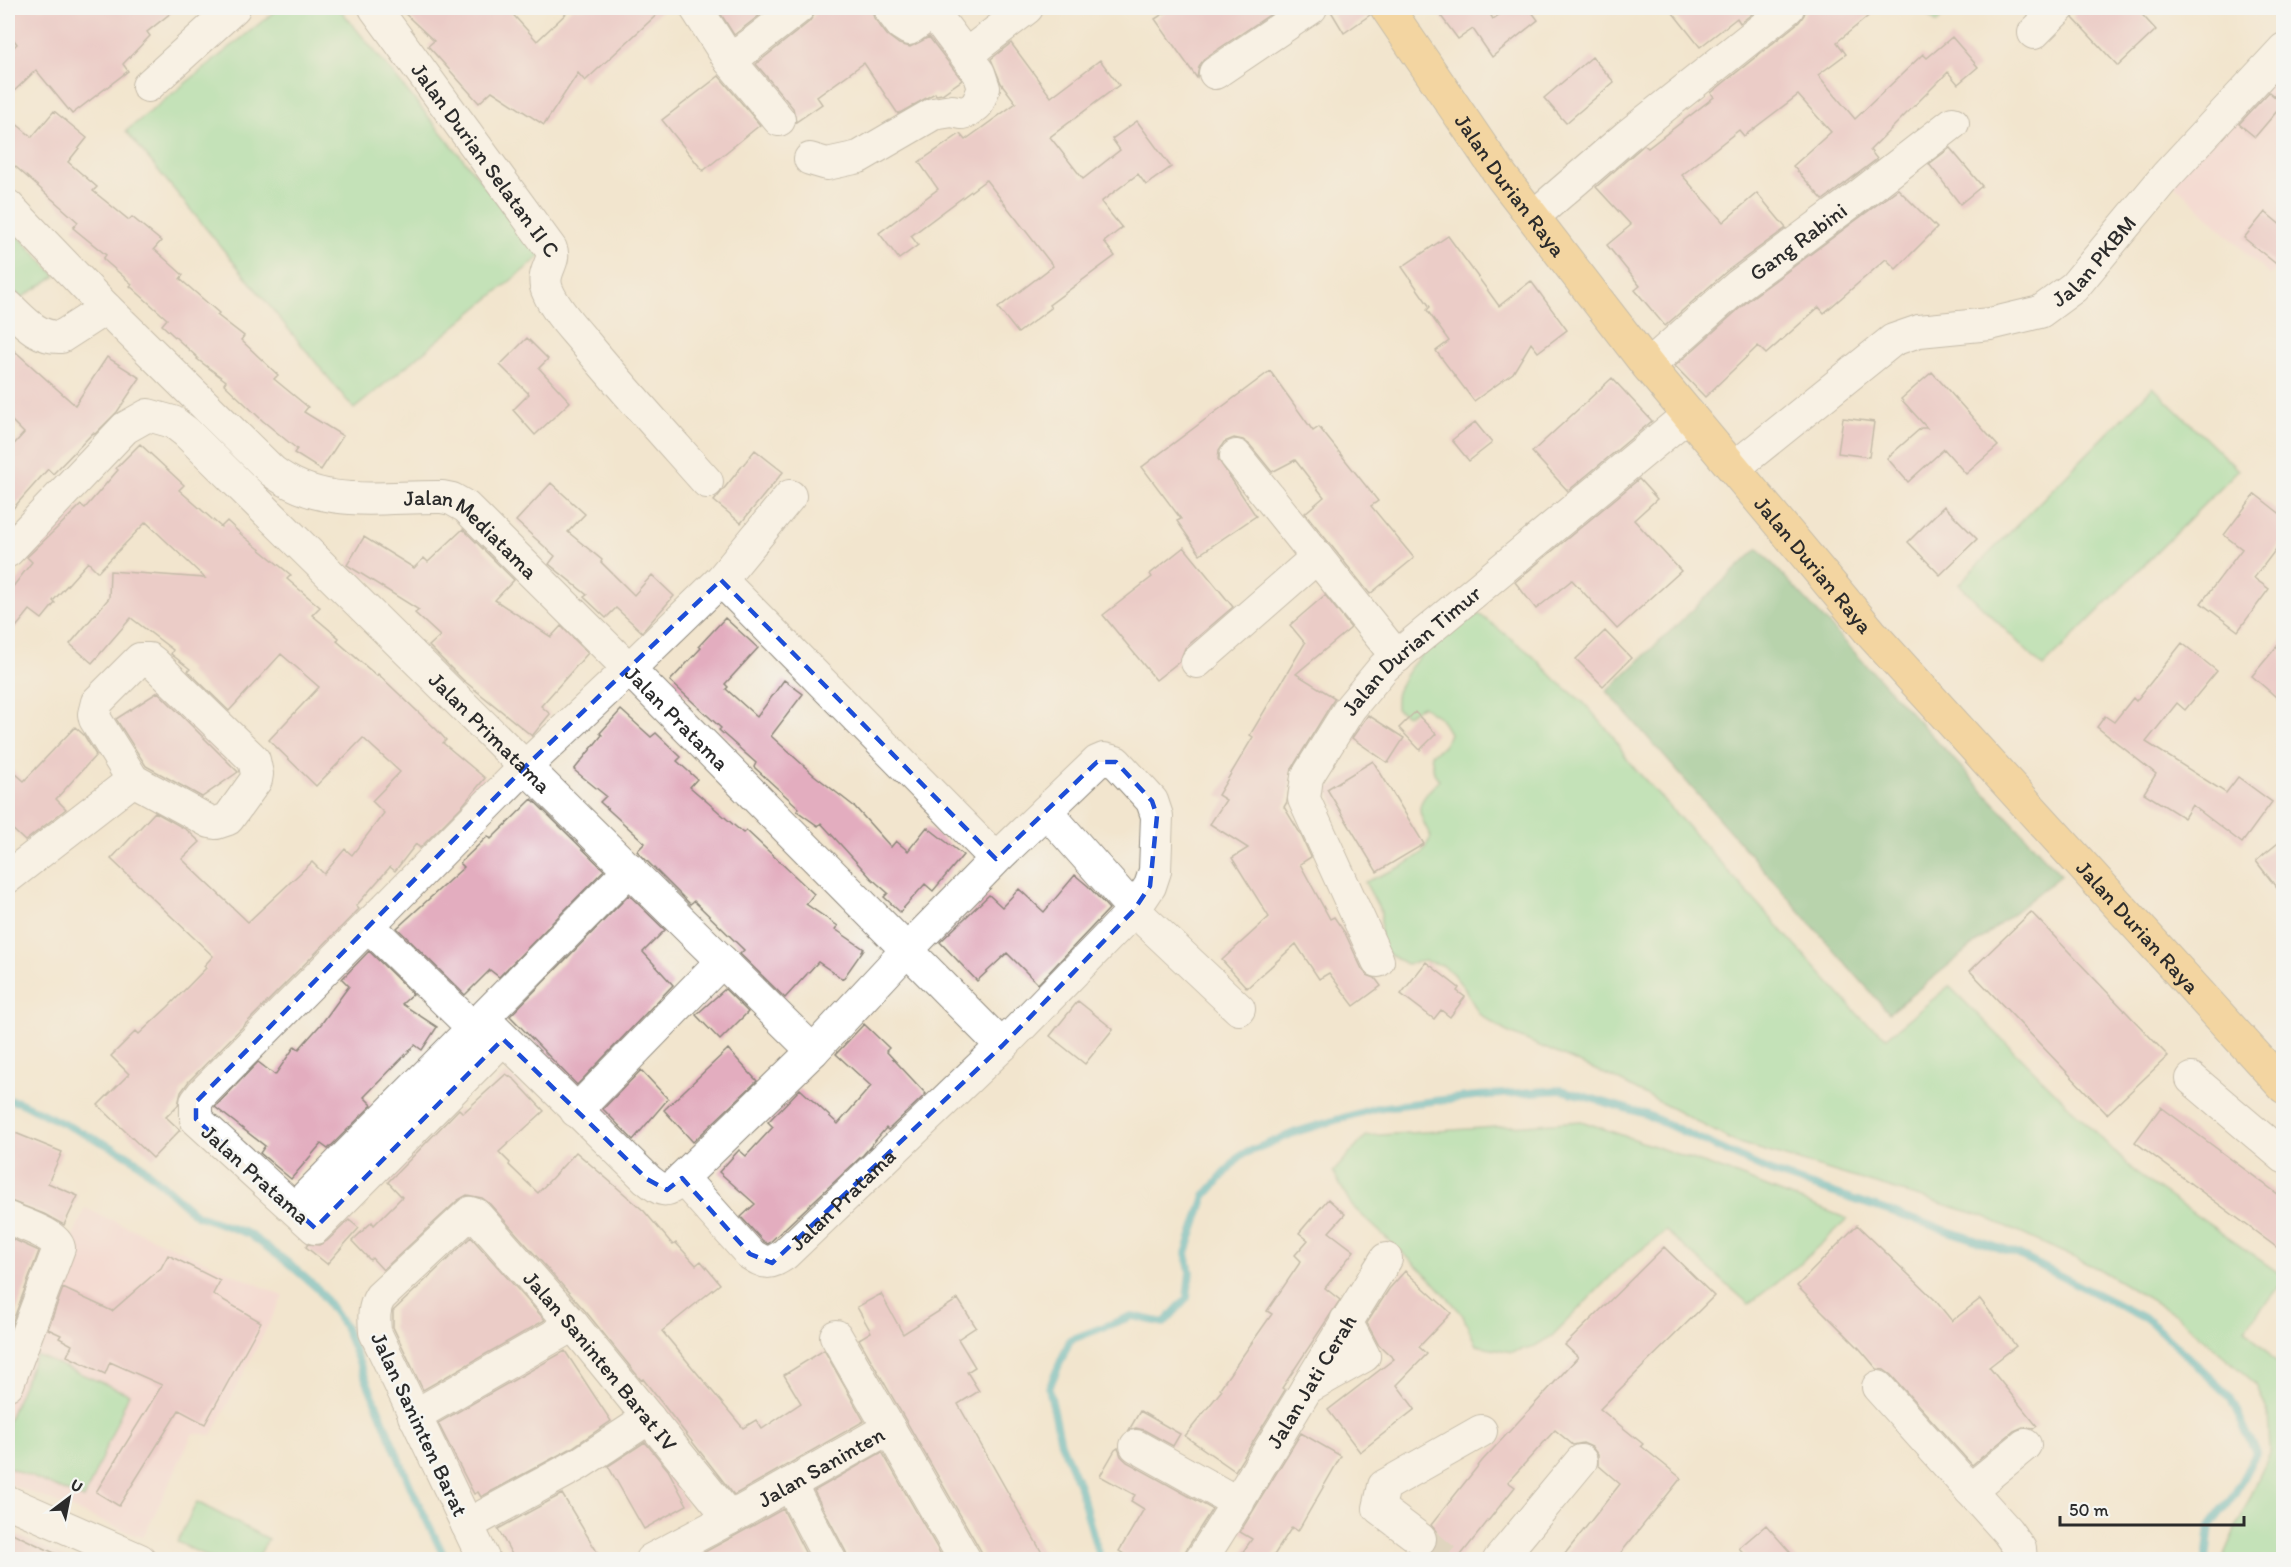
<svg xmlns="http://www.w3.org/2000/svg" width="2291" height="1567" viewBox="0 0 2291 1567" font-family="Itim,sans-serif">
<style>
.built{fill:#f6cfd7}
.green{fill:#8cdd9d;stroke:#5c8464;stroke-width:1.5}
.forest{fill:#71bc84;stroke:#4e7458;stroke-width:1.5}
.lines{fill:none;stroke-linecap:round;stroke-linejoin:round}
.stream{stroke:#40afbc;stroke-width:8}
.building{fill:#e3adbf}
.minor-tunnel{stroke:#cac0ad;stroke-width:32;stroke-dasharray:32 16;stroke-linecap:butt}
.minor-casing{stroke:#8e887c;stroke-width:34}
.major-casing{stroke:#8e887c;stroke-width:35}
.minor{stroke:#fff;stroke-width:32}
.major{stroke:#f4c26a;stroke-width:33}
.marked{fill:none;stroke:#1d4ed8;stroke-width:4.5;stroke-dasharray:12 8;stroke-linejoin:round}
.labels{text-anchor:middle;stroke-width:5;stroke-linejoin:round;paint-order:stroke}
.street-label{font-size:22px;fill:#2b2b2b;stroke:#f6f6f2}
</style>
<rect width="100%" height="100%" fill="#f6f6f2"/>
<filter id="ink" filterUnits="userSpaceOnUse"><feTurbulence type="fractalNoise" baseFrequency=".0167" numOctaves="2"/><feDisplacementMap in="SourceGraphic" scale="12" xChannelSelector="R" yChannelSelector="G"/><feConvolveMatrix kernelMatrix="1 2 1 2 8 2 1 2 1" color-interpolation-filters="sRGB"/></filter>
<filter id="wash" filterUnits="userSpaceOnUse"><feTurbulence type="fractalNoise" baseFrequency=".008" numOctaves="4" result="noise"/><feDisplacementMap in="SourceGraphic" scale="24" xChannelSelector="R" yChannelSelector="G"/><feGaussianBlur stdDeviation="1.35" result="paint"/><feColorMatrix in="noise" values="0 0 0 0 0 0 0 0 0 0 0 0 0 0 0 0 0 1.4 0 .05"/><feComposite in="paint" operator="in"/></filter>
<g filter="url(#wash)">
<rect width="100%" height="100%" fill="#f2e5ce"/>
<path class="built" d="M2283 63V262L2270 276 2171 181Z
M85 1208 283 1296 212 1435 193 1433 143 1538 8 1483V1393Z"/>
<path class="green" d="M279 8H339L542 255 354 409 126 131Z
M1919 8H1948L1937 23Z
M8 225 56 276 21 298 8 285Z
M2153 387 2238 470 2043 667 1959 584Z
M1479 614 1531 654 1557 681 1584 703 1613 736 1629 762 1863 1020 1887 1037 1949 986 2137 1174 2283 1276V1281L2245 1329 2283 1369V1559H2223L2270 1452 2268 1413 2256 1384 2176 1315 2099 1269 1983 1216 1735 1142 1614 1078 1505 1031 1479 1014 1465 989 1452 973 1442 965 1425 961 1406 964 1380 949 1381 912 1365 882 1403 866 1422 853 1431 837C1415 807 1415 806 1439 780L1434 773 1431 754 1444 746 1449 733 1440 718 1422 706 1407 715 1396 709C1396 703 1395 695 1398 690 1412 654 1448 632 1479 614Z
M1581 1121 1729 1172 1848 1219 1796 1267 1749 1304 1666 1231 1624 1263 1552 1336 1535 1346 1512 1352 1476 1345 1462 1314 1433 1281 1352 1206 1333 1172 1366 1136Z
M36 1355 129 1394 84 1499 8 1467V1421Z
M197 1502 268 1539 257 1559H212L177 1542Z"/>
<path class="forest" d="M1758 548 2061 875 1889 1013 1607 691Z"/>
<g class="lines">
<path class="stream" d="M8 1100 19 1102 122 1152 135 1160 196 1215 249 1234 287 1262 318 1289 344 1326 412 1490 446 1560
M1100 1560 1080 1488 1061 1443 1049 1388 1070 1340 1132 1316 1164 1323 1187 1298 1190 1272 1186 1253 1205 1196 1241 1155 1296 1132 1376 1108 1475 1096 1562 1090 1645 1114 1771 1172 2017 1254 2150 1321 2230 1397 2256 1453 2235 1493 2210 1526 2206 1560"/>
</g>
<g id="blocks">
<path class="building" d="M8 8H177L147 32 150 36 123 64 128 71 72 114 36 70 8 97V53L17 44 8 32Z
M399 8H507L537 41 572 8H664L585 81 578 73 544 125 492 91 479 103 428 46 434 41Z
M717 8H769L734 35Z
M816 8H871L874 18 887 35 899 44 910 47 929 37 962 80 942 94 936 95 935 93 898 114 864 63 817 97 822 104 796 122 793 108 756 64 809 22 814 15Z
M1172 8H1280L1205 58 1199 66 1197 78 1155 19Z
M1329 8H1369L1370 15 1344 33Z
M1435 8H1504L1491 16 1493 19 1509 8H1529L1538 20 1492 57 1473 29 1458 39Z
M1669 8H1760L1740 23 1737 18 1700 47Z
M1806 8H1878L1837 42 1846 54 1818 75 1855 119 1923 54 1927 58 1952 37 1978 67 1958 84 1948 72 1870 150 1877 159 1823 200 1793 166 1831 132 1798 95 1744 136 1739 130 1682 175 1723 222 1757 193 1786 228 1727 271 1665 326 1635 290 1640 286 1607 245 1631 225 1596 187 1644 145 1648 148 1714 97 1711 93 1799 22 1804 15Z
M2076 8H2136L2156 30 2118 66 2073 18Z
M1011 43 1051 97 1100 60 1119 85 1050 137 1083 179 1120 150 1112 139 1137 121 1171 167 1146 185 1138 174 1101 202 1122 228 1104 242 1115 256 1049 305 1051 308 1018 333 998 308 1053 266 986 180 911 236 918 245 899 259 879 233 938 189 919 162 960 134 965 140 1016 103 1001 83 991 59Z
M1592 57 1614 82 1566 123 1544 98Z
M719 76 760 125 703 171 662 120Z
M2269 92 2283 104 2255 137 2239 124Z
M54 111 87 138 68 162 97 187 93 191 129 220 132 217 161 241 154 249 183 275 180 279 219 313 217 315 244 336 241 340 278 375 274 379 308 407 304 412 343 436 321 470 294 453 297 449 263 421 224 384 226 381 197 359 198 358 162 325 167 319 130 286 132 284 103 259 106 255 73 228 78 222 8 160V117L32 137Z
M1950 148 1982 186 1960 204 1929 164Z
M1898 189 1937 228 1896 269 1886 259 1824 313 1819 307 1766 354 1758 346 1705 397 1675 366 1750 299Z
M2265 212 2283 227V253L2275 263 2244 238Z
M1448 236 1499 306 1531 281 1567 330 1538 352 1531 343 1513 373 1474 401 1436 351 1449 341 1427 310 1430 307 1402 267Z
M527 338 548 359 539 368 570 402 535 435 513 410 529 394 500 365Z
M8 345 75 405 107 357 140 378 117 412 95 434 93 433 53 474 48 469 8 514V451L24 433 8 417Z
M1270 371 1313 431 1319 427 1378 501 1371 506 1414 558 1370 594 1305 513 1324 497 1295 460 1272 472 1250 445 1243 440 1234 438 1224 442 1219 450 1218 459 1256 516 1200 554 1177 521 1181 519 1142 467Z
M1932 372 1998 446 1966 474 1944 449 1908 482 1887 458 1921 428H1927L1901 399Z
M1612 378 1652 421 1568 491 1532 452Z
M1843 418 1874 422 1869 457 1838 453Z
M1475 422 1492 443 1469 461 1452 440Z
M140 444 184 485 179 490 221 527 227 521 242 535 291 575 287 579 320 607 312 615 339 638 337 641 377 676 378 674 437 730 446 740 443 743 485 778 463 805 420 848 416 844 395 871 390 867 356 906 359 909 189 1081 181 1092 178 1105 166 1117 180 1130 153 1158 98 1105 129 1074 111 1056 136 1031 139 1034 168 1007 206 968 204 966 213 956 111 859 155 812 187 830 200 842 182 859 248 922 312 862 324 874 345 849 352 855 384 813 372 801 400 772 363 738 316 786 269 740 319 687 281 654 229 711 188 671 190 669 171 654 173 650 131 618 92 663 70 644 109 598 110 571 205 578 146 522 98 572 88 562 53 601 55 603 42 619 30 610 8 637V593L32 562 27 557 81 505 85 508 118 470 116 468Z
M755 450 783 472 741 523 714 501Z
M1639 479 1657 499 1634 520 1681 571 1617 629 1572 580 1536 609 1515 582Z
M551 483 585 514 568 532 602 560 601 562 634 595 652 575 674 596 642 632 616 608 606 618 584 597 587 595 549 564 555 556 516 521Z
M2255 494 2283 516V540L2254 578 2269 589 2238 631 2201 603 2242 549 2224 535Z
M1944 506 1977 539 1940 575 1908 542Z
M463 529 514 580 495 600 551 637 561 626 588 653 541 706 550 714 532 736 463 680 429 646 440 636 415 613 419 610 347 565 364 537 414 568 424 558 428 562Z
M1184 547 1233 607 1185 648 1180 661 1156 680 1103 615 1152 577 1150 574Z
M1325 595 1351 628 1296 674 1335 698 1292 768 1287 802 1284 807 1300 833 1311 857 1300 864 1330 919 1334 917 1345 933 1362 969 1367 975 1375 978 1381 986 1354 1006 1329 973 1319 979 1296 944 1247 988 1222 960 1269 917 1232 858 1248 848 1210 824 1226 800 1218 795 1253 737 1250 735 1305 643 1290 625Z
M725 618 758 648 725 684 728 687 726 689 757 717 784 680 803 694 771 736 814 775 855 807 891 847 896 841 908 851 927 827 963 855 933 891 925 884 900 912 884 897 888 893 871 878 821 823 818 826 797 811 799 808 754 767 756 763 719 730 721 728 670 681 701 648 699 646Z
M1605 631 1631 658 1603 686 1576 659Z
M2283 639V703L2252 676Z
M2182 643 2217 671 2185 710 2177 703 2146 742 2226 793 2238 777 2272 802 2242 843 2192 805 2184 818 2144 793 2156 774 2097 727 2105 716 2114 722 2133 698 2136 701Z
M158 692 238 772 202 797 146 766 116 719Z
M621 710 651 737 656 733 681 757 677 761 697 779 690 787 743 833 746 830 814 894 806 904 838 926 835 929 864 949 843 979 818 962 785 998 740 954 744 950 694 901 690 904 637 851 645 843 600 802 606 796 574 770 602 735 600 733Z
M1415 712 1436 734 1420 750 1399 728Z
M1368 715 1404 738 1388 763 1352 738Z
M75 727 84 735 96 755 56 799 66 809 25 841 8 825V767L24 781Z
M1373 761 1424 844 1377 872 1327 789Z
M532 799 604 870 499 977 490 970 465 995 397 928 464 867 460 863 488 836 491 839Z
M2283 839V896L2256 861Z
M1075 875 1088 886 1109 909 1038 984 1007 953 977 981 940 942 989 895 1002 907 1019 889 1044 912Z
M629 895 665 930 643 952 673 985 577 1085 510 1016Z
M2031 912 2168 1056 2107 1114 1970 971Z
M369 951 413 994 402 1004 437 1027 422 1050 415 1045 364 1097 372 1105 328 1149 321 1144 291 1179 260 1153 265 1146 215 1107 258 1062 275 1075 295 1046 299 1049 322 1023 349 986 342 979Z
M1426 962 1459 988 1457 991 1465 997 1450 1017 1441 1010 1434 1019 1401 994Z
M725 989 748 1012 720 1040 696 1015Z
M1078 1001 1113 1029 1085 1064 1050 1036Z
M864 1024 889 1048 886 1051 926 1094 888 1130 886 1128 863 1155 768 1244 762 1240 741 1217 755 1204 719 1172 739 1150 746 1156 773 1127 768 1122 800 1089 838 1124 871 1086 836 1054Z
M728 1049 757 1081 693 1142 664 1110Z
M641 1070 668 1099 633 1140 603 1109Z
M506 1074 515 1080 544 1111 499 1152 510 1163 509 1165 538 1193 576 1152 644 1211 673 1245 676 1243 696 1265 701 1261 720 1284 662 1331 743 1428 756 1420 762 1429 801 1403 784 1375 824 1350 864 1421 734 1495 643 1379 641 1380 587 1313 489 1203 482 1198 467 1195 458 1200 383 1270 372 1258 370 1260 352 1241 372 1222 374 1225 402 1197 388 1182 459 1109 463 1113Z
M2161 1107 2283 1198V1252L2135 1142Z
M8 1130 62 1152 48 1183 78 1196 64 1225 44 1214 8 1200Z
M1328 1199 1345 1214 1329 1232 1354 1251 1325 1288 1340 1300 1282 1388 1285 1390 1235 1471 1185 1436 1222 1390 1220 1388 1272 1314 1267 1311 1301 1261 1295 1255 1308 1240 1299 1233Z
M349 1220 359 1228 327 1264 306 1247 308 1244 319 1245 327 1241Z
M1857 1225 1935 1300 1952 1321 1980 1299 2016 1346 1989 1367 2037 1426 2033 1429 2023 1427 2014 1431 1972 1465 1891 1375 1884 1370 1877 1369 1860 1349 1797 1286Z
M8 1237 39 1251 8 1334Z
M471 1237 545 1320 423 1390 393 1327V1311Z
M1664 1247 1714 1296 1600 1409 1643 1444 1641 1446 1681 1478 1615 1560H1560L1620 1484 1598 1465V1455L1592 1447 1583 1443 1573 1445 1555 1430 1508 1482 1515 1487 1457 1560H1405L1409 1553 1418 1557 1428 1555 1434 1550 1438 1541 1436 1531 1431 1525 1482 1461 1578 1357 1565 1345Z
M168 1255 220 1281 213 1294 261 1322 205 1424 179 1410 119 1506 96 1492 162 1385 110 1362 105 1374 67 1356 72 1345 59 1338 61 1335 48 1329 63 1288 112 1311 161 1268Z
M1405 1271 1451 1313 1419 1347 1427 1354 1397 1385 1415 1409 1360 1452 1328 1410 1394 1359 1378 1344 1367 1323 1389 1289Z
M881 1294 903 1334 958 1299 976 1327 958 1339 975 1367 967 1372 979 1391 958 1404 1046 1560H983L981 1551 859 1339 871 1332 857 1307Z
M565 1351 611 1421 570 1449 481 1497 478 1492 474 1494 438 1423Z
M1140 1411 1180 1434 1173 1446 1144 1430 1136 1428 1129 1430Z
M1301 1433 1341 1456 1298 1531 1292 1527 1271 1560H1237L1252 1539 1240 1532Z
M645 1442 668 1470 687 1505 644 1529 608 1466Z
M1118 1448 1121 1456 1127 1462 1212 1509 1186 1550 1183 1560H1133L1119 1551 1144 1509 1131 1501 1135 1495 1100 1476 1115 1450Z
M882 1452 944 1560H848L846 1552 814 1491Z
M562 1494 602 1560H515L498 1529Z
M783 1509 809 1560H690L738 1534Z
M1766 1525 1797 1560H1750L1739 1548Z
M8 1531 69 1560H8Z"/>
</g>
</g>
<g filter="url(#ink)">
<use href="#blocks" fill-opacity="0" stroke="#8e887c" stroke-width="1.5"/>
<g class="lines">
<path class="minor-tunnel" d="M1420 1539 1445 1560"/>
<defs>
<g id="minor">
<path id="s1" d="M375 8 551 249C557 262 539 273 548 292 556 311 573 328 586 344 625 391 666 436 707 482"/>
<path d="M696 8 730 61 779 120"/>
<path d="M2034 33 2059 8"/>
<path d="M966 55 1027 8"/>
<path d="M730 61 798 8"/>
<path d="M1215 73 1311 8"/>
<path d="M148 86 234 8"/>
<path d="M810 159 827 164 859 157 933 114 952 111 962 113 969 111 977 105 984 88 979 73 933 12 909 29 901 24 889 8"/>
<path id="s2" d="M8 206 106 308 272 471C323 510 382 496 442 497L452 499 466 507 629 669 721 580 790 496"/>
<path d="M1533 217 1627 136 1788 8"/>
<path d="M8 306C24 321 37 338 61 337L106 308"/>
<path id="s3" d="M1648 366 1739 285 1851 202 1953 123"/>
<path d="M1236 456 1397 657"/>
<path id="s4" d="M1734 468 1893 340 1919 331 1990 324 2040 312 2074 287 2166 176 2284 49"/>
<path id="s5" d="M8 551 125 428 148 415 173 422 186 432 813 1051"/>
<path d="M721 580 996 859 907 950 1002 1046 1134 910 1150 886 1155 871 1157 816 1152 801 1116 762 1104 759 1097 762 996 859"/>
<path d="M140 659H149L153 662 254 760 257 774 256 780 228 819 216 823 210 822 133 780 95 719 94 714 97 702Z"/>
<path d="M1197 662 1317 557"/>
<path d="M1046 811 1134 910 1239 1009"/>
<path d="M8 877 133 780"/>
<path d="M369 926 473 1028 630 869"/>
<path id="s6" d="M1378 961 1304 799 1307 777 1350 708 1384 667 1689 414"/>
<path id="s7" d="M483 1018 647 1179C664 1193 667 1193 682 1178L750 1254C766 1264 769 1265 785 1254L1002 1046"/>
<path id="s8" d="M503 1039 315 1228 196 1119V1102L202 1094 526 766 629 669 907 950 813 1051 682 1178"/>
<path d="M2192 1079 2284 1157"/>
<path d="M576 1111 722 961"/>
<path d="M295 1208 473 1028"/>
<path d="M8 1218C21 1224 56 1234 59 1248L8 1384"/>
<path d="M836 1336 889 1428"/>
<path d="M1878 1387 2007 1531 2020 1549 2021 1560"/>
<path d="M1307 1388 1364 1356 1346 1321"/>
<path d="M414 1416 573 1325"/>
<path d="M1136 1446 1238 1503"/>
<path d="M790 1484 830 1560"/>
<path d="M1970 1490 2025 1445"/>
<path d="M8 1502 140 1560"/>
<path d="M467 1525 579 1464 649 1418"/>
<path d="M1420 1539 1379 1508 1384 1486 1481 1431"/>
<path id="s9" d="M484 1560 375 1332C374 1319 373 1308 380 1297L470 1213 476 1215 573 1325 730 1518"/>
<path id="s10" d="M651 1560 730 1518 889 1428 965 1560"/>
<path id="s11" d="M1201 1560C1265 1461 1323 1358 1386 1259"/>
<path d="M1499 1560 1581 1461"/>
</g>
<g id="major">
<path id="s12" d="M1387 8 1502 177 1648 366 1871 633 2284 1087"/>
</g>
</defs>
<use href="#minor" class="minor-casing"/>
<use href="#major" class="major-casing"/>
<use href="#minor" class="minor"/>
<use href="#major" class="major"/>
</g>
</g>
<path d="M0 0H2291V1567H0ZM721 580 996 859 1097 762H1116L1152 801 1157 816 1150 886 1134 910 1002 1046 772 1263 750 1254 682 1178 667 1190 647 1179 503 1039 315 1228 196 1119V1102L526 766Z" fill="#f2e5ce" fill-opacity=".55" fill-rule="evenodd"/>
<path class="marked" d="M721 580 996 859 1097 762H1116L1152 801 1157 816 1150 886 1134 910 1002 1046 772 1263 750 1254 682 1178 667 1190 647 1179 503 1039 315 1228 196 1119V1102L526 766Z"/>
<g class="labels">
<g class="street-label">
<text dy="8" stroke="none"><textPath href="#s1" startOffset="188">Jalan Durian Selatan II C</textPath></text>
<text dy="8" stroke="none"><textPath href="#s12" startOffset="216">Jalan Durian Raya</textPath></text>
<text dy="8" stroke="none"><textPath href="#s3" startOffset="195">Gang Rabini</textPath></text>
<text dy="8" stroke="none"><textPath href="#s4" startOffset="429">Jalan PKBM</textPath></text>
<text dy="8" stroke="none"><textPath href="#s2" startOffset="592">Jalan Mediatama</textPath></text>
<text dy="8" stroke="none"><textPath href="#s12" startOffset="702">Jalan Durian Raya</textPath></text>
<text dy="8" stroke="none"><textPath href="#s6" startOffset="366">Jalan Durian Timur</textPath></text>
<text dy="8" stroke="none"><textPath href="#s8" startOffset="1126">Jalan Pratama</textPath></text>
<text dy="8" stroke="none"><textPath href="#s5" startOffset="666">Jalan Primatama</textPath></text>
<text dy="8" stroke="none"><textPath href="#s12" startOffset="1188">Jalan Durian Raya</textPath></text>
<text transform="translate(256 1174) rotate(42)" y="8">Jalan Pratama</text>
<text dy="8" stroke="none"><textPath href="#s7" startOffset="492">Jalan Pratama</textPath></text>
<text dy="8" stroke="none"><textPath href="#s9" startOffset="610">Jalan Saninten Barat IV</textPath></text>
<text dy="8" stroke="none"><textPath href="#s11" startOffset="210">Jalan Jati Cerah</textPath></text>
<text transform="translate(420 1424) rotate(65)" y="8">Jalan Saninten Barat</text>
<text dy="8" stroke="none"><textPath href="#s10" startOffset="194">Jalan Saninten</textPath></text>
</g>
</g>
<rect width="2291" height="1567" fill="none" stroke="#f6f6f2" stroke-width="30"/>
<g transform="translate(69 1498) rotate(32)" stroke="#f6f6f2" stroke-width="4.5" paint-order="stroke">
<path d="M0-4.5L10 22L0 15L-10 22Z" fill="#2b2b2b"/>
<text y="-9" font-size="16" font-weight="bold" text-anchor="middle" fill="#2b2b2b">U</text>
</g>
<path d="M2060 1516v9h184v-9" fill="none" stroke="#2b2b2b" stroke-width="3"/>
<text x="2069" y="1516" font-size="18" fill="#2b2b2b" stroke="#f6f6f2" stroke-width="4.5" paint-order="stroke">50 m</text>
</svg>
